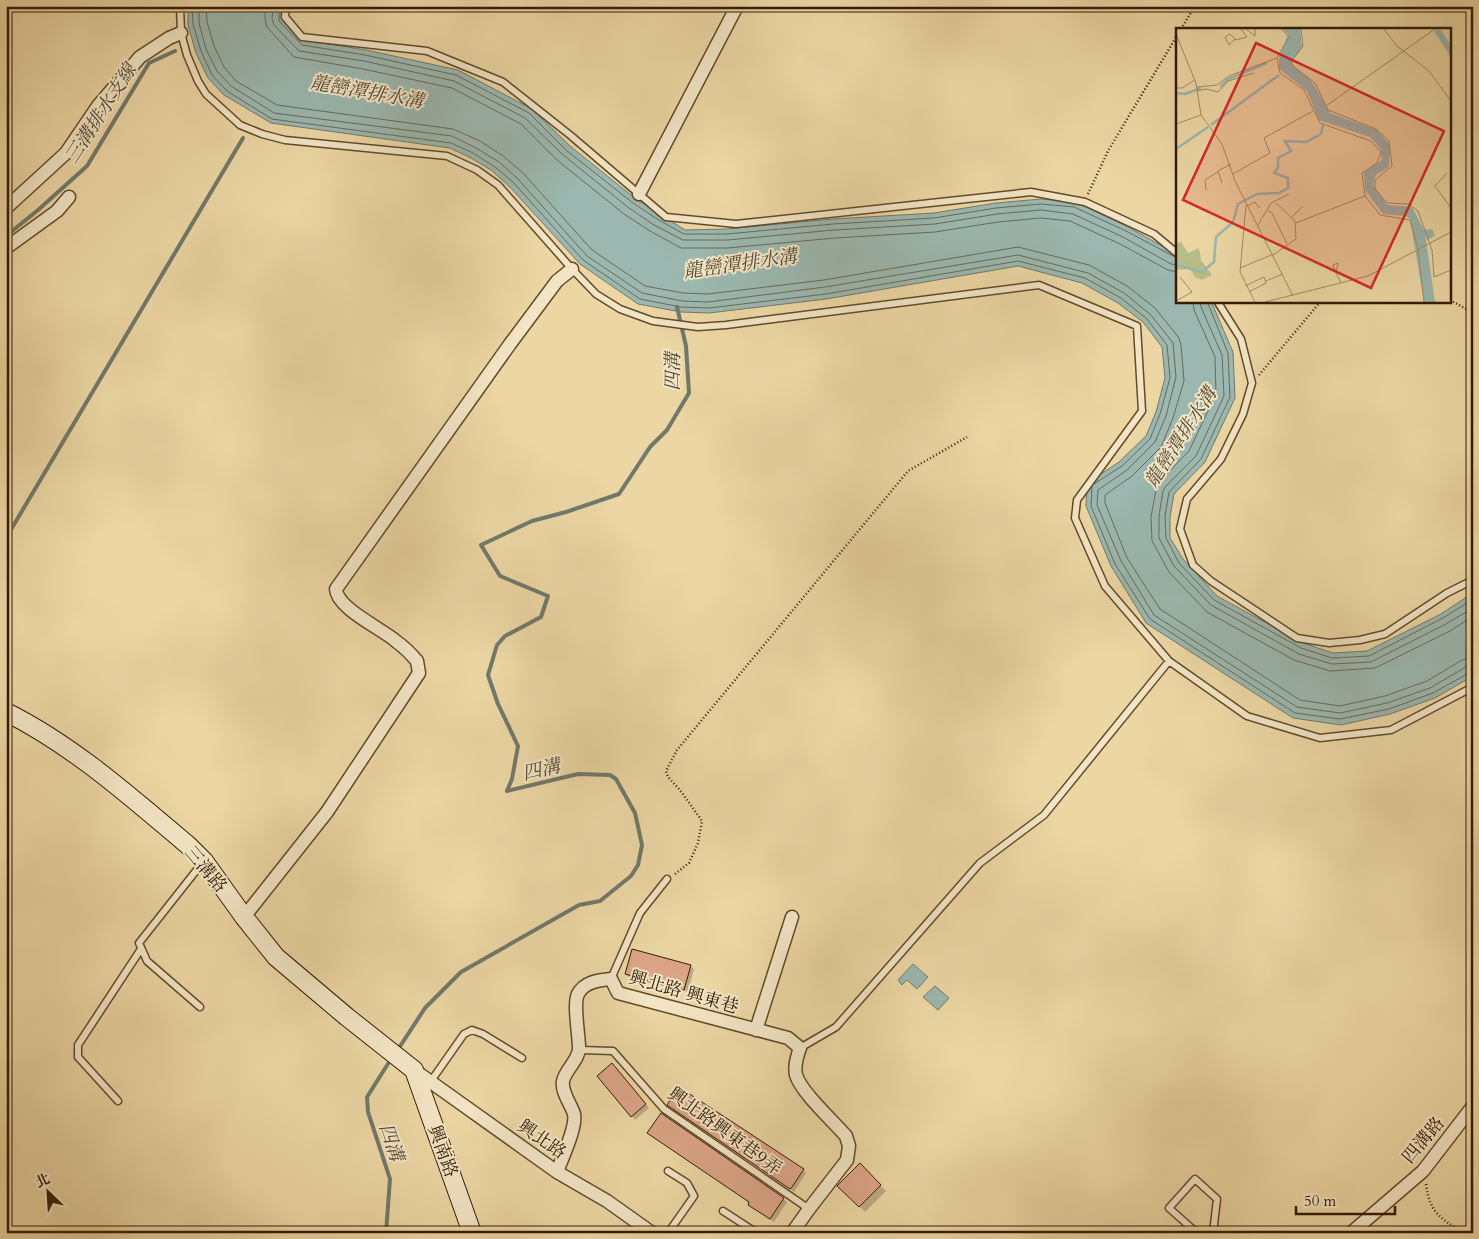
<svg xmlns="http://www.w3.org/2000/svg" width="1479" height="1239" viewBox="0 0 1479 1239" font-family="Cardo,'Noto Serif TC',serif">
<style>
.water{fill:#9bb7af;stroke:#72796a}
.shadow{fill:#0003}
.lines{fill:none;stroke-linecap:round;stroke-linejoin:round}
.shore{stroke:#686a58;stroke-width:1}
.stream{stroke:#72796a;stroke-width:4}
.building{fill:#dca587;stroke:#341c02}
.lane-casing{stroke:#624a2a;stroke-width:9}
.street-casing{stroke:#624a2a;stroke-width:15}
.secondary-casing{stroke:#341c02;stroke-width:20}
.path{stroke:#341c02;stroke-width:2.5;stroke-dasharray:1 2.5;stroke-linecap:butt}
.lane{stroke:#f2e4c4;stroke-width:6}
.street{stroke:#f2e4c4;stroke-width:12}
.secondary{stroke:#f2e4c4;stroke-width:18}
.labels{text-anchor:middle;stroke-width:4;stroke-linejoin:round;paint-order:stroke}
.street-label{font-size:18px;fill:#341c02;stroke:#f2e4c4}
.water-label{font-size:19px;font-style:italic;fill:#534a36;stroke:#f2e4c4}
.inset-river{fill:none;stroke:#9bb7af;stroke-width:2.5}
.inset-road{fill:none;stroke:#a28c63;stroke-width:1}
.view{fill:#d62828;fill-opacity:0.15;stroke:#d62828;stroke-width:2.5}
.inset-edge{fill:none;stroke:#341c02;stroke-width:2.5}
</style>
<rect width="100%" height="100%" fill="#ebd6a4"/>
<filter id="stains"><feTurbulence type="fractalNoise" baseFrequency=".004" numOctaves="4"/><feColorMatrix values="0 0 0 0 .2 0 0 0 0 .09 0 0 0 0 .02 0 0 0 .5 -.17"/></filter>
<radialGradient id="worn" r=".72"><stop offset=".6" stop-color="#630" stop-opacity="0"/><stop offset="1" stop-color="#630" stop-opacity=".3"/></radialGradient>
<path class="water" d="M188 6H284L283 18 303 40 366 50 458 70 532 109 570 146 636 199 685 230 727 229 833 219 934 213 996 203 1041 199 1075 202 1128 227 1178 255V301H1211L1233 352 1235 398 1205 462 1174 494 1170 517V538L1183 559 1217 596 1303 643 1333 653 1367 651 1441 614 1465 598 1473 596V676L1435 698 1390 714 1341 725 1293 718 1146 623 1111 566 1086 506 1087 483 1119 462 1146 436 1156 412 1165 378 1162 347 1143 322 1118 303 1082 283 1018 266 826 299 709 313 681 312 638 304 580 264 509 186 491 170 471 158 450 148 271 123 224 95 208 78 196 53 188 25Z
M913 964 928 977 917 989 907 980 902 985 898 980Z
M935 986 949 998 938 1010 923 997Z"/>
<path class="shadow" d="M690 966 694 969 688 992 630 978 626 974Z
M616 1068 649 1108 635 1120 632 1116Z
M672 1109 803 1170 806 1173 794 1192Z
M649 1133 783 1199 787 1202 774 1222 753 1208 749 1205 750 1203Z
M860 1165 886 1191 865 1212 839 1186Z"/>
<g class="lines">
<path class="shore" d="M192 6 193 24 201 51 212 75 227 91 272 119 451 143 473 153 495 167 513 182 583 260 640 299 681 307 709 308 826 294 1018 261 1085 278 1121 298 1147 319 1167 345 1170 378 1160 414 1150 439 1122 466 1094 484
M199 6V23L206 49 217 71 231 86 274 113 452 136 476 148 499 162 517 178 587 256 642 293 682 301 708 302 825 287 1018 255 1088 273 1124 293 1151 315 1173 343 1176 377 1166 416 1155 442 1127 470 1098 490 1097 505 1121 561 1154 615 1297 707 1340 713 1387 703 1430 688 1466 667 1473 666
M206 6 207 22 214 46 224 67 236 81 277 105 453 129 480 141 503 156 523 173 592 250 645 286 683 293 708 294 824 280 1018 247 1089 265 1127 286 1155 308 1179 338 1181 345 1184 381 1173 418 1161 447 1132 476 1105 495V503L1127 558 1160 609 1300 700 1340 706 1385 696 1427 681 1462 660 1473 658
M265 6V19L267 27 294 57 363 69 452 88 521 124 557 160 624 214 650 231 681 248H728L835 238 935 232 998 222 1041 218 1070 221 1120 244 1168 270 1178 272
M273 6 272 19 274 25 299 51 364 61 454 81 525 118 562 154 629 208 654 225 683 240H728L834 230 935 224 997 214 1041 210 1073 214 1123 237 1171 264 1178 265
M279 6V21L302 45 365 55 456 75 529 113 566 150 633 203 657 219 684 234H727L833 224 934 218 996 208 1041 204 1074 207 1126 231 1177 258
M1193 301 1194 310 1215 357 1216 394 1189 451 1160 481 1156 490 1151 517 1152 541 1169 572 1207 612 1294 660 1330 671 1375 668 1450 631 1473 616
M1200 301 1201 307 1222 355 1224 396 1196 456 1166 486 1163 491 1159 516V538L1174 566 1211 605 1299 654 1332 664 1371 662 1446 624 1473 608
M1207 301 1228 353 1230 397 1201 459 1169 492 1165 516 1166 538 1179 563 1214 600 1301 648 1332 658 1369 656 1443 618 1467 603 1473 601
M1092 487 1091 506 1115 564 1150 619 1295 713 1340 719 1389 709 1433 693 1469 673 1473 672"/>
<path class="stream" d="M6 236 38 210 87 166 149 63 175 51
M6 538 243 138
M397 1051 425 1008 461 972 579 905 600 901 631 876 638 865 642 845 635 813 616 779 610 775 578 774 507 791 512 779 518 746 498 704 488 675 497 645 505 636 541 617 548 596 500 576 481 545 532 521 566 512 619 494 650 447 667 430 689 393 686 346 677 307
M386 1233 390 1179 368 1112 367 1097 391 1059"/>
</g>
<path class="building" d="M632 949 691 965 684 990 625 974Z
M612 1063 646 1104 631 1117 597 1076Z
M679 1087 804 1169 792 1187 790 1189 667 1105Z
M661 1113 784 1198 770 1219 748 1205 749 1202 647 1133Z
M860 1163 881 1185 859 1207 837 1186Z"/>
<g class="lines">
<defs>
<path id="lane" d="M180 6 181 33 187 55 198 81 206 94 240 125 262 134 285 140 447 156 477 170 498 185 572 269 596 294 620 309 653 321 698 327 726 325 1039 285 1137 326 1142 411 1077 500 1075 518 1105 586 1169 661 1247 716 1320 738 1391 730 1473 687
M286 6 285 17 302 37 427 51 503 82 570 135 666 217 736 224 1031 192 1085 202 1154 234 1178 254
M1217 301 1241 339 1252 383 1243 414 1221 459 1187 499 1180 529 1193 565 1211 581 1297 638 1329 643 1360 640 1385 634 1447 593 1473 580
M611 979 640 913 667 879
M200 1007 147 961 139 943 203 862
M800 1048 836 1027 980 863 1044 815 1169 661
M580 1050 613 1051 664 1109 809 1209
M431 1081 464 1034 472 1030 483 1034 522 1058
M118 1101 78 1057V1045L141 949
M668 1171 687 1183 694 1196 668 1233
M723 1211 757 1233
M1197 1233 1169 1208 1195 1179 1217 1199 1213 1233"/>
<path id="street" d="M639 194 737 6
M6 208 66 153 98 106 140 57 169 38 181 33
M6 248 57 211 69 197
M244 917 327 812 419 673 417 661C411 654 404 647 397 642 383 629 337 609 336 589L510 344 557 281 572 269
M756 1030 792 917
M414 1070 557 1172 607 1201 652 1233
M557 1172C562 1158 577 1127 574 1114 571 1104 561 1092 563 1081 565 1070 580 1059 579 1047 579 1036 573 1003 578 994 584 982 599 980 611 979L618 993 788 1038 800 1048C797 1056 794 1066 796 1075 801 1092 833 1121 846 1136L849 1146 847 1160 809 1209 792 1233
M1351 1233 1423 1171 1473 1106"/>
<path id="secondary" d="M6 712C74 746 132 798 190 847L204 861 244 917 276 957 347 1017 414 1070 472 1233"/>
</defs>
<use href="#lane" class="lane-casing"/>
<use href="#street" class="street-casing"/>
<use href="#secondary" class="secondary-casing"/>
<path class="path" d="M1181 29 1195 6
M1088 194 1108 151 1178 34
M1450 300 1473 313
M1259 375 1321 301
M675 874 689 863 698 843 702 821 680 790 668 777 666 771 677 750 908 471 967 437
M1426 1184C1430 1214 1440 1217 1463 1233"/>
<use href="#lane" class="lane"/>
<use href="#street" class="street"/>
<use href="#secondary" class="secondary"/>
</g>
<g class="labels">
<g class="street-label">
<text transform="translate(206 869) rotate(50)" y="6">三溝路</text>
<text transform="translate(684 992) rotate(16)" y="6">興北路 興東巷</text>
<text transform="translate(725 1131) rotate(36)" y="6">興北路興東巷9弄</text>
<text transform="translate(542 1139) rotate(35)" y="6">興北路</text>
<text transform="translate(1423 1140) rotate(-50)" y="6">四溝路</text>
<text transform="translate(443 1151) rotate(70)" y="6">興南路</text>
</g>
<g class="water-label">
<text transform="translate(367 91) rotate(10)" y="7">龍巒潭排水溝</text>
<text transform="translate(100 113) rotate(-57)" y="7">三溝排水支線</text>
<text transform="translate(740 263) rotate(-8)" y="7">龍巒潭排水溝</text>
<text transform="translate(672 372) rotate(-89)" y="7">四溝</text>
<text transform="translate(1180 437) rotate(-57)" y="7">龍巒潭排水溝</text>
<text transform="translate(541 769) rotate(-13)" y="7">四溝</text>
<text transform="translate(392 1142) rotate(71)" y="7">四溝</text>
</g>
</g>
<g transform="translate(1176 28)">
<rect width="275" height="275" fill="#ebd6a4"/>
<path d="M5 214 12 225 23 220 25 232 36 247 26 252 19 249 14 241 0 242V215Z" fill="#b6be87"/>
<path d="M107 1H124L126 20 115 34 117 38 134 51 154 85 201 102 214 117 213 139 200 147 197 156 211 177 236 179 248 202 256 201 259 208 251 212 249 206 259 274H248L234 191 230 188 207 186 189 162 188 144 206 132 204 120 194 109 143 92 131 63 103 41V30L112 6ZM264 1 275 17V29L258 3Z" fill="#9bb7af"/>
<path class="inset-river" d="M44 59 52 51 91 35M0 65 9 66 25 60M35 97 103 47M0 121 32 99M0 237 26 244 38 234 40 209 57 194 62 176 81 166 103 165 112 160V150L98 145 102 140V130L115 123 109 113 130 114 145 106 147 97"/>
<path class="inset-road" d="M70 1 79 8V1M106 1 113 9 101 30 104 45 128 62 144 95 195 113 205 124 201 135 186 145 189 168 204 187 234 192 242 221 248 274M125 1 127 18 115 34 117 38 139 55 152 82 200 101 213 113 216 138 199 152V161L211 175 233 176 242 183 256 222 258 249 275 242M208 1 221 18 253 43 275 73M0 6 20 55 25 87 46 116 59 153 117 268M59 11 53 17 49 9 54 6 60 12 71 9 65 1M21 59 41 57 53 48 101 30M0 60H6L19 52M21 63 30 61 42 64 52 53 78 45M150 78 259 1M0 96 25 87M271 145 259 158 275 180M57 146 94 125 88 110 137 83M46 155 42 143 55 136M30 162 29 152 42 144M70 177 64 244 79 274M71 178 79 174 84 180M92 183 96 185 111 216M115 190 127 178M120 195 189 168M82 197 95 175 113 166M64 240 100 225 120 211 119 193 100 175M160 245 162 235 157 237 160 245 165 255M90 253 107 246M69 258 88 249 90 255 73 264M0 273 16 264 4 249M89 274 192 248 275 204"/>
<path class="view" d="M80 15 268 103 195 260 7 172Z"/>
<rect width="275" height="275" class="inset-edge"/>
</g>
<rect width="1479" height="1239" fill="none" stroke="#ebd6a4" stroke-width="25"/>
<rect x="8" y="8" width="1464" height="1224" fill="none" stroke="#341c02" stroke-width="2.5"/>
<rect x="12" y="12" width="1454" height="1214" fill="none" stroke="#341c02"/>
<g transform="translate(48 1192) rotate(335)" stroke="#f2e4c4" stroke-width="4" paint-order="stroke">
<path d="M0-4L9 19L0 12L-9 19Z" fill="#341c02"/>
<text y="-8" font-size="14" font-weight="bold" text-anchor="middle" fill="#341c02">北</text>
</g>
<path d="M1296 1206v8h99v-8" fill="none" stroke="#341c02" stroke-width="2.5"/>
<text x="1304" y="1206" font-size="15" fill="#341c02" stroke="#f2e4c4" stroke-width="4" paint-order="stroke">50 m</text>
<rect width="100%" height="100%" filter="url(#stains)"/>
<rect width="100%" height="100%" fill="url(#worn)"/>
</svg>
